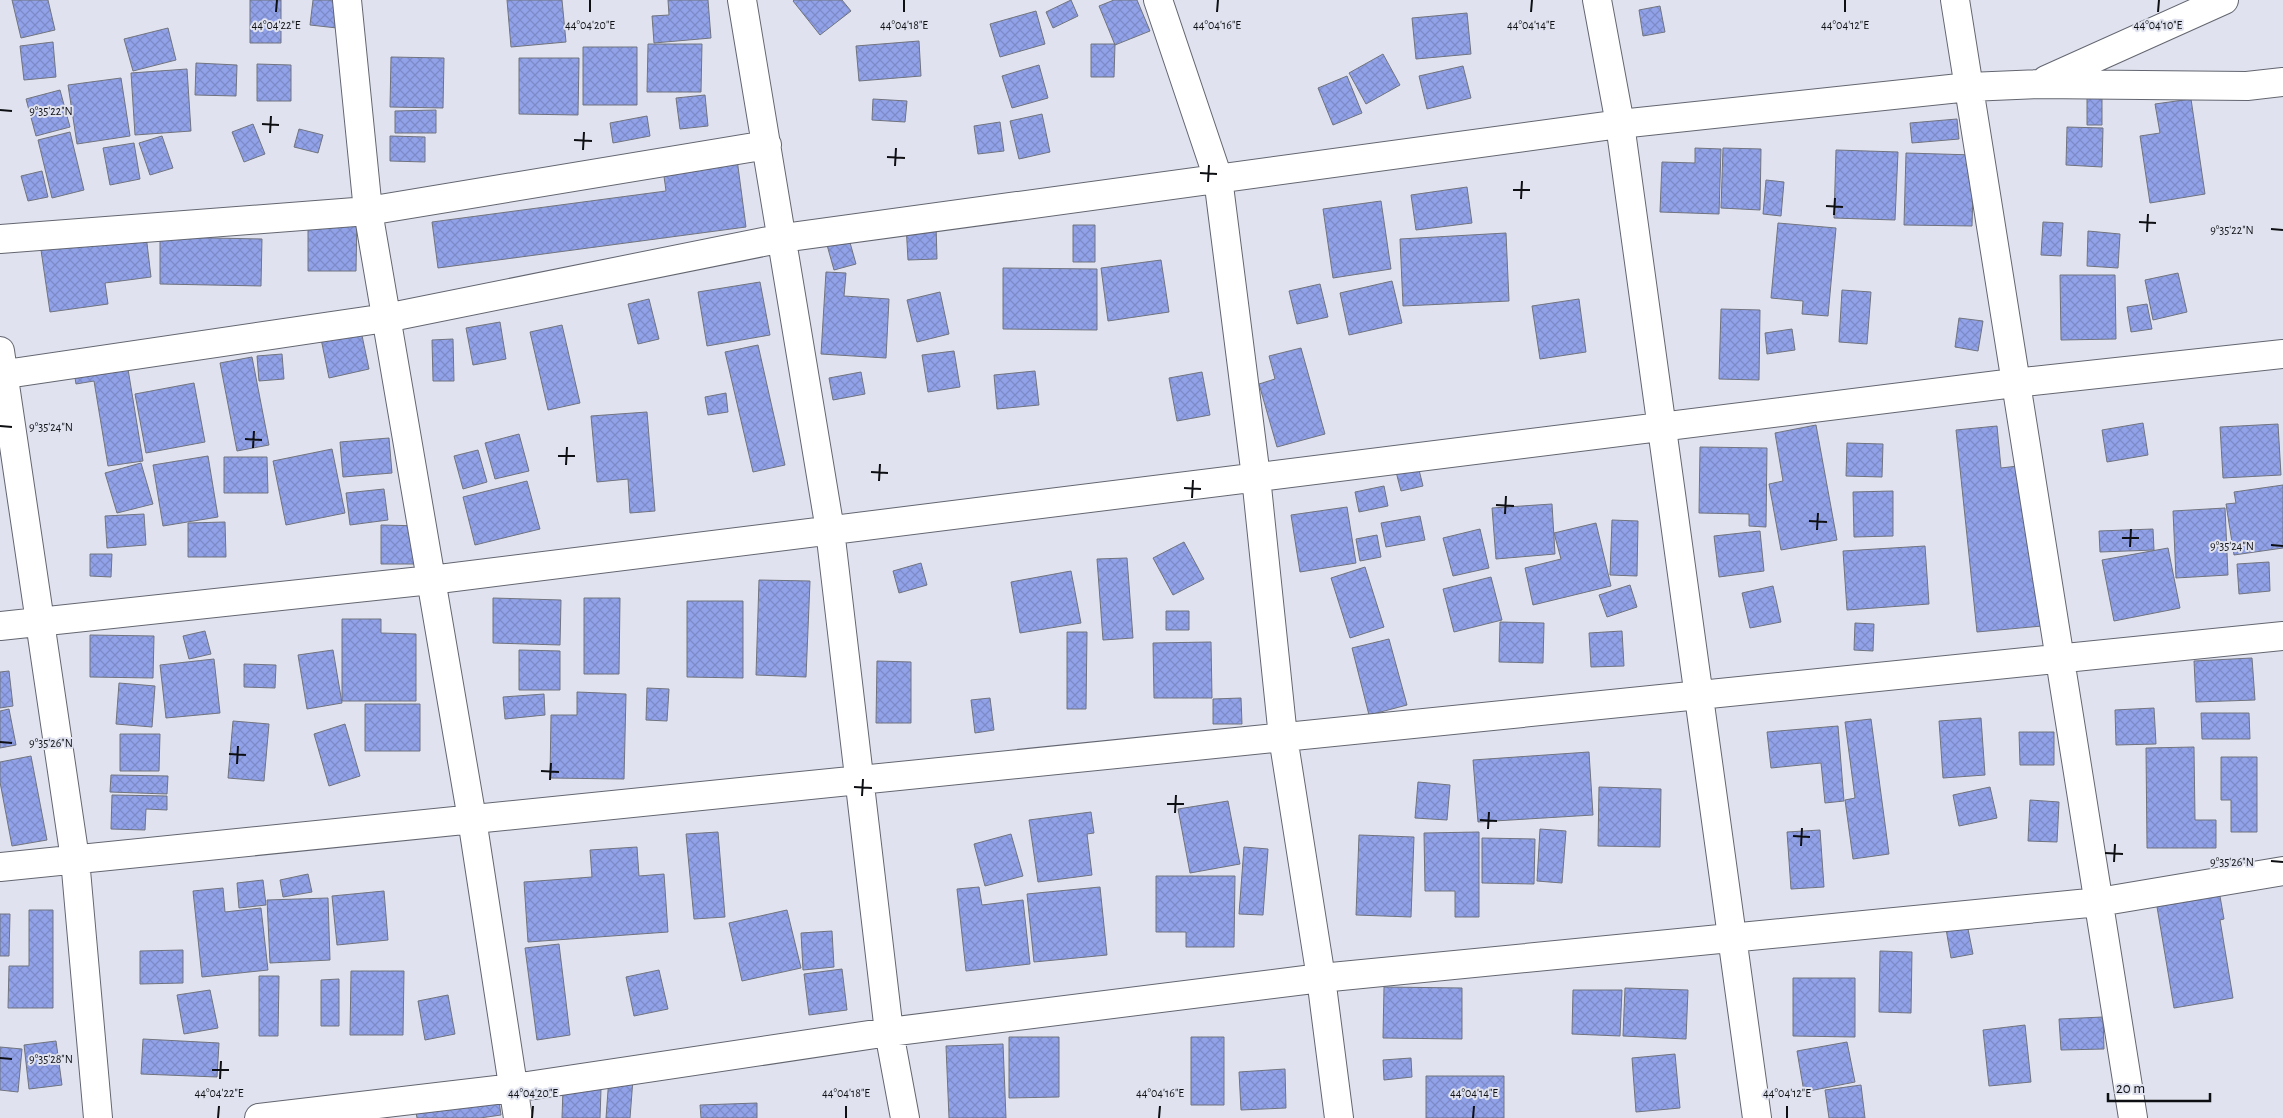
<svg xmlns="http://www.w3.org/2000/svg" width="2283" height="1118" viewBox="0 0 2283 1118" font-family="'Alegreya Sans',sans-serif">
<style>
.building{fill:url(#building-cross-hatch);stroke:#71747e}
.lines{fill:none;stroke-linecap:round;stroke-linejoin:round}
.minor-casing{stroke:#636670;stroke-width:30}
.minor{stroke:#fff;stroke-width:28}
.ticks{fill:none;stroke:#0e0f13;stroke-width:2}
.ticks-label{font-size:12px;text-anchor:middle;fill:#0e0f13;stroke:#e0e3ef;stroke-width:4;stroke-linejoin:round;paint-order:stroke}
</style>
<defs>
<pattern id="building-cross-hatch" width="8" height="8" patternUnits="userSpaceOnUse" patternTransform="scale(1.25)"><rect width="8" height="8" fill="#91a2e9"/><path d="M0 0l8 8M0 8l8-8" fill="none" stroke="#7c8ac7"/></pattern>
</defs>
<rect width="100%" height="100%" fill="#e0e3ef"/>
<path class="building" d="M12 0H48L55 30 21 38Z
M250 0H281V43H250Z
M313 0H340L337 28 310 25Z
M507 0H562L566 42 511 47Z
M668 0H708L711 38 654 43 652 16 669 15Z
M794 0H842L851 11 820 35 793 1Z
M1071 0 1078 16 1053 28 1046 12Z
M1114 0H1137L1150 31 1115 45 1099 6Z
M1660 6 1665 32 1643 36 1639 10Z
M1036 11 1045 44 1000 57 990 24Z
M1467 13 1471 54 1416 59 1412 18Z
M168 28 176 60 133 71 124 39Z
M919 41 921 76 859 81 856 46Z
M53 42 56 77 24 80 20 46Z
M648 44H702L701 92H647Z
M1091 44H1115L1114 77H1091Z
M583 47H637V105H583Z
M1383 54 1400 85 1366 104 1349 73Z
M391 57 444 58 443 108 390 107Z
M519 58H579L578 115 519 114Z
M196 63 237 65 236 96 195 95Z
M257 64 291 65V101H257Z
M1039 65 1048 98 1012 108 1002 76Z
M1463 66 1471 98 1427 109 1419 76Z
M187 69 191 131 135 135 131 73Z
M1347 76 1362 113 1333 125 1318 88Z
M121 78 130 136 77 144 68 85Z
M60 90 70 127 36 136 26 99Z
M2087 92H2102V125H2087Z
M705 95 708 126 680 129 676 98Z
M873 99 907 101 905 122 872 120Z
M2191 99 2205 194 2150 203 2140 136 2160 133 2155 104Z
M436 110V133H395V111Z
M1042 114 1050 152 1019 159 1010 121Z
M647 116 650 136 613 143 610 123Z
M1957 119 1959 139 1912 143 1910 123Z
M1000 122 1004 151 978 154 974 126Z
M253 124 265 154 244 162 232 132Z
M2067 127 2103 128 2102 167 2066 165Z
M299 129 323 135 318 153 294 147Z
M70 132 84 190 52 198 38 140Z
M162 136 173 168 150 175 139 143Z
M390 136 425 137V162L390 161Z
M134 143 140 179 110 185 103 148Z
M1695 148 1721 149 1719 214 1660 212 1662 162 1695 163Z
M1723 148 1761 149 1760 210 1721 208Z
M1836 150 1898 152 1895 220 1834 218Z
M1906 153 1974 155 1972 226 1904 225Z
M737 159 746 227 438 268 432 222 666 191 663 169Z
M42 171 48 197 28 201 21 176Z
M1766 180 1784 182 1781 216 1763 214Z
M1467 187 1472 223 1416 230 1411 195Z
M1381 201 1391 269 1333 278 1323 209Z
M308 215 357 216 356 271H308Z
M2043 222 2063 223 2061 256 2041 255Z
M1778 223 1836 228 1828 316 1802 314 1803 301 1771 298Z
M936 224 937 259 908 260 906 225Z
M1073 225H1095V262H1073Z
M2088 231 2120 234 2118 268 2087 266Z
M1506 233 1509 301 1403 306 1400 239Z
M146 235 151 277 105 283 108 304 50 312 41 250Z
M160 237 262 239 261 286 160 284Z
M849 239 856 264 834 270 827 245Z
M1161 260 1169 312 1108 321 1101 268Z
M1003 268 1097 269V330L1003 329Z
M826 272 846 273 844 296 889 299 886 358 821 354Z
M2178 273 2187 312 2153 320 2145 280Z
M2060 275H2115L2116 339 2061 340Z
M1392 281 1402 323 1349 335 1340 293Z
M760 282 770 335 707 346 698 292Z
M1320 284 1328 317 1297 324 1289 291Z
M1842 290 1871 292 1867 344 1839 342Z
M940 292 949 334 917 342 907 300Z
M649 299 659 339 638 344 628 304Z
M1579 299 1586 352 1540 359 1532 306Z
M2147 304 2152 329 2131 332 2127 307Z
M1721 309 1760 310 1759 380 1719 379Z
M1959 318 1983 321 1978 351 1955 347Z
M359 321 369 369 329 378 319 329Z
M500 322 506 359 473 365 466 328Z
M562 325 580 403 548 410 530 332Z
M1792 329 1795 350 1767 354 1765 333Z
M453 339 454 381H433L432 340Z
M758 345 785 465 753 472 725 352Z
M1301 348 1325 434 1277 447 1259 384 1275 379 1269 356Z
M954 351 960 387 928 392 922 355Z
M71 353 128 369 143 461 108 466 94 381 76 384Z
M282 354 284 379 259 381 257 356Z
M252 357 269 445 237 451 220 363Z
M1035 371 1039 405 997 409 994 375Z
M861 372 865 394 833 400 829 378Z
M1202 372 1210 415 1177 421 1169 378Z
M194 383 205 442 146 453 135 394Z
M726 393 728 412 708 415 705 397Z
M647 412 655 511 630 513 628 479 597 482 591 416Z
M2143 423 2148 455 2107 462 2102 430Z
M2278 424 2281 475 2223 478 2220 427Z
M1816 425 1837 540 1781 550 1769 484 1783 481 1775 433Z
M1997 426 2001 468 2026 465 2042 626 1977 632 1956 430Z
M519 434 529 471 495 479 485 443Z
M389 438 392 473 343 477 340 442Z
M1847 443 1883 444 1882 477 1846 476Z
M1700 447 1767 448 1766 527 1749 526V514L1699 513Z
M332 449 345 513 286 525 273 461Z
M478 450 487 482 463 489 454 456Z
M208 456 218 517 163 526 153 465Z
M224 457H267L268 493H224Z
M1417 462 1423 486 1401 491 1395 468Z
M141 463 153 504 117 513 105 473Z
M527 481 540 529 475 545 463 497Z
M2283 485V548L2234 555 2226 504 2236 503 2234 492Z
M1384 486 1388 506 1359 512 1355 492Z
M384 489 388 520 350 525 346 493Z
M1893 491V536L1854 537 1853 492Z
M1552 504 1555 554 1496 559 1492 508Z
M1347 507 1356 563 1300 572 1291 515Z
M2225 508 2228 575 2176 578 2173 511Z
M144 514 146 545 107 548 105 516Z
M1420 516 1425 540 1386 547 1381 523Z
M1612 520 1638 521 1637 576 1610 575Z
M225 522 226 557H188V523Z
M1596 523 1611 586 1533 605 1525 568 1561 559 1554 533Z
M381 525 424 526V564H381Z
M1480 529 1489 568 1453 576 1443 538Z
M2153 529 2154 550 2100 552 2099 531Z
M1760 531 1764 571 1719 577 1714 536Z
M1377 535 1381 557 1360 561 1356 539Z
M1184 542 1204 579 1173 595 1153 558Z
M1925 546 1929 604 1847 610 1843 551Z
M2168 548 2180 608 2114 621 2102 560Z
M90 554H112L111 577 90 576Z
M1127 558 1133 638 1103 640 1097 559Z
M2269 562 2270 591 2239 594 2237 564Z
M921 563 927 585 899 593 893 571Z
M1365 567 1384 627 1350 638 1331 578Z
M1071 571 1081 623 1020 633 1011 582Z
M1491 577 1502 620 1454 632 1443 589Z
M759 580 810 581 806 677 756 675Z
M1630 585 1637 607 1607 617 1599 595Z
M1773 586 1781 622 1750 628 1742 593Z
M493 598 561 600 560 645 493 643Z
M584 598H620L619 674H584Z
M687 601H743V678L687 677Z
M1166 611H1189V630H1166Z
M342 619H381V633L416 634V701H342Z
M1500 622 1544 623 1543 663 1499 662Z
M1855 623 1874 624 1873 651 1854 650Z
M205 631 211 654 189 659 183 636Z
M1622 631 1624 666 1591 667 1589 633Z
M1067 632H1087L1086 709H1067Z
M90 635 154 636 153 678 90 677Z
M1389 639 1407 705 1369 715 1352 648Z
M1211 642 1212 698H1154L1153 643Z
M333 650 342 703 307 709 298 655Z
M519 650 560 651V690H519Z
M2252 658 2255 700 2196 702 2194 661Z
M214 659 220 713 166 718 160 665Z
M877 661 911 662V723H876Z
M244 664 276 665 275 688 244 687Z
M9 671 13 706 0 708V672Z
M119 683 155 686 152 727 116 724Z
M647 688 669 689 667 721 646 720Z
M577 692 626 694 624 779 550 778 551 715H577Z
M544 694 545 715 505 719 503 697Z
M990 698 994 730 975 733 971 700Z
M1241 698 1242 724H1213V699Z
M365 704H420V751H365Z
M2154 708 2156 744 2116 745 2115 710Z
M9 709 16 745 0 748V711Z
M2201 713H2249L2250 739H2202Z
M1981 718 1985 775 1943 778 1939 721Z
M1871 719 1889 854 1853 859 1845 800 1855 798 1845 722Z
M233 721 269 724 264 781 228 778Z
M345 724 360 776 329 786 314 734Z
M1838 726 1844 801 1825 803 1821 763 1771 768 1767 732Z
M2019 732H2054V765H2020Z
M120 734H160L159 771H120Z
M2194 747 2195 820H2216V848H2147L2146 748Z
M1589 752 1593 815 1478 822 1473 760Z
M31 756 47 840 12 846 0 782V762Z
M2221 757H2257V832H2231V800H2221Z
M111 775 168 776 167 794 110 792Z
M1418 782 1450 785 1447 820 1415 818Z
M1599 787 1661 789 1660 847 1598 846Z
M1990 787 1997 818 1959 826 1953 795Z
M112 795 167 796V810L146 809 145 830 111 829Z
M2030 800 2059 802 2057 842 2028 841Z
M1228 801 1240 864 1190 873 1178 809Z
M1091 812 1094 833 1087 834 1092 875 1038 882 1029 820Z
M1540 829 1566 831 1562 883 1537 881Z
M1820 830 1824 887 1791 889 1787 832Z
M718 832 725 917 694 919 686 834Z
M1479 832V917H1455V891H1425L1424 833Z
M1011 834 1023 876 985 886 974 844Z
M1359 835 1414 837 1411 917 1356 915Z
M1482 838 1535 839 1534 884 1482 883Z
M637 847 639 876 664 874 668 932 528 942 524 882 592 877 590 850Z
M1244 847 1268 849 1263 915 1239 914Z
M308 874 312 892 283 897 280 880Z
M1156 876H1235L1234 947H1186V932H1156Z
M263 880 266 905 239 908 237 883Z
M2218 885 2224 919 2220 920 2233 998 2174 1008 2155 895Z
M979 887 982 905 1023 900 1030 964 966 971 957 889Z
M1100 887 1107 955 1034 962 1027 894Z
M223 888 225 912 261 908 268 970 202 977 193 891Z
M384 891 388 940 337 945 332 896Z
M328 898 330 960 270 963 267 900Z
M29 910H53V1008H8L9 966H29Z
M787 910 801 968 742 981 729 923Z
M0 914H10L9 956H0Z
M1966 919 1973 954 1951 958 1945 923Z
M832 931 834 967 803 970 801 933Z
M559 944 570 1035 537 1040 525 948Z
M183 950V983L140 984V951Z
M1880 951 1912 952 1911 1013 1879 1012Z
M842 969 847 1010 809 1015 804 974Z
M659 970 668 1009 634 1016 626 977Z
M351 971H404L403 1035H350Z
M259 976H279L278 1036H259Z
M1793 978H1855V1037L1793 1036Z
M339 979V1026H321V980Z
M1384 987 1462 988V1039L1383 1038Z
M1625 988 1688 990 1686 1039 1623 1036Z
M210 990 218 1028 184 1034 177 995Z
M1573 990H1622L1620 1036 1572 1034Z
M448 995 455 1034 425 1040 418 1001Z
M2103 1017 2104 1049 2061 1050 2059 1019Z
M2025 1025 2031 1082 1989 1086 1983 1030Z
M1009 1037H1059V1097L1009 1098Z
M1191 1037H1224V1105H1191Z
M143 1039 219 1043 217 1077 141 1074Z
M56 1041 62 1085 29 1089 24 1045Z
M1847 1042 1855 1082 1804 1092 1797 1051Z
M1003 1044 1006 1118H949L946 1046Z
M0 1047 22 1049 18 1092 0 1090Z
M1675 1054 1680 1108 1636 1112 1632 1058Z
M1411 1058 1412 1077 1384 1080 1383 1060Z
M1285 1069 1286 1108 1241 1110 1239 1072Z
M1426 1076H1504V1118H1426Z
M609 1077 633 1079 630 1118H606Z
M1861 1085 1865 1118H1829L1825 1090Z
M563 1088 601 1089 600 1118H562Z
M498 1094 501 1115 480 1118H417L415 1107Z
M757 1103V1118H701L700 1105Z"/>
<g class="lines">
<defs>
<path id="minor" d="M347 0 368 211 472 819 518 1118
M742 0 830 530 889 1032 905 1118
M1158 0 1218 178 1256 477 1283 737 1321 978 1339 1118
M1597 0 1620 124 1757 1118
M1955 0 2133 1118
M2046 80 2224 0
M0 239 368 211 767 145
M0 351 75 859 98 1118
M0 375 386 318 783 238 1620 124 1969 87 2038 84 2247 86 2283 82
M0 626 431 580 2014 383 2283 354
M0 867 2283 636
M259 1118 514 1088 889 1032 1321 978 2099 902 2283 871"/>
</defs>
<use href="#minor" class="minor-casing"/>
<use href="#minor" class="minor"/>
</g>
<path class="ticks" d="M276 12 277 0M590 12V0M904 12V0M1217 12 1218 0M1531 12 1532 0M1845 12V0M2158 12 2159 0M0 110 12 111M262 124 279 125M270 133 271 116M574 140 592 141M583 150 584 132M887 157 905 158M895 166 896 148M1200 173 1217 174M1208 182 1209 165M1513 190H1530M1521 199 1522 181M1826 206 1843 207M1834 215 1835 198M2139 222 2156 223M2271 229 2283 230M2147 232 2148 214M0 426 12 427M245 439 262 440M253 448 254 431M558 456H575M566 465 567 447M871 472 888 473M879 481 880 464M1184 488 1201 489M1192 498 1193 480M1496 505 1514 506M1505 514 1506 496M1809 521 1827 522M1817 530 1818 513M2122 538H2139M2271 545 2283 546M2130 547 2131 529M0 742 12 743M229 754 246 755M237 764 238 746M541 771 559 772M550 780 551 763M854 787 872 788M862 796 863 779M1167 804H1184M1175 813 1176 795M1480 820 1497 821M1488 829 1489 812M1793 836 1810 837M1801 846 1802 828M2105 853 2123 854M2271 861 2283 862M2114 862 2115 844M0 1058 12 1059M212 1070H229M220 1079 221 1061M218 1118 219 1106M532 1118 533 1106M846 1118V1106M1159 1118 1160 1106M1473 1118 1474 1106M1787 1118V1106"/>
<g class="ticks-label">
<text x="276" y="29">44°04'22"E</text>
<text x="590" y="29">44°04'20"E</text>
<text x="904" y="29">44°04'18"E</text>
<text x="1217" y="29">44°04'16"E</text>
<text x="1531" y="29">44°04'14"E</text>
<text x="1845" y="29">44°04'12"E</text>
<text x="2158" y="29">44°04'10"E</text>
<text x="51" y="115">9°35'22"N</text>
<text x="2232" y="234">9°35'22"N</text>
<text x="51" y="431">9°35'24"N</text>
<text x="2232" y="550">9°35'24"N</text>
<text x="51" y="747">9°35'26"N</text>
<text x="2232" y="866">9°35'26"N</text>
<text x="51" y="1063">9°35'28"N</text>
<text x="219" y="1097">44°04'22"E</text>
<text x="533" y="1097">44°04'20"E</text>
<text x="846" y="1097">44°04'18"E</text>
<text x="1160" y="1097">44°04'16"E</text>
<text x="1474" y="1097">44°04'14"E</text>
<text x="1787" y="1097">44°04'12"E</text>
</g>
<path d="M2108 1093v8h102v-8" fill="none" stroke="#0e0f13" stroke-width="2.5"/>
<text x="2116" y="1093" font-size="15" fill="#0e0f13" stroke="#e0e3ef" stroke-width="4" paint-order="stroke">20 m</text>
</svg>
